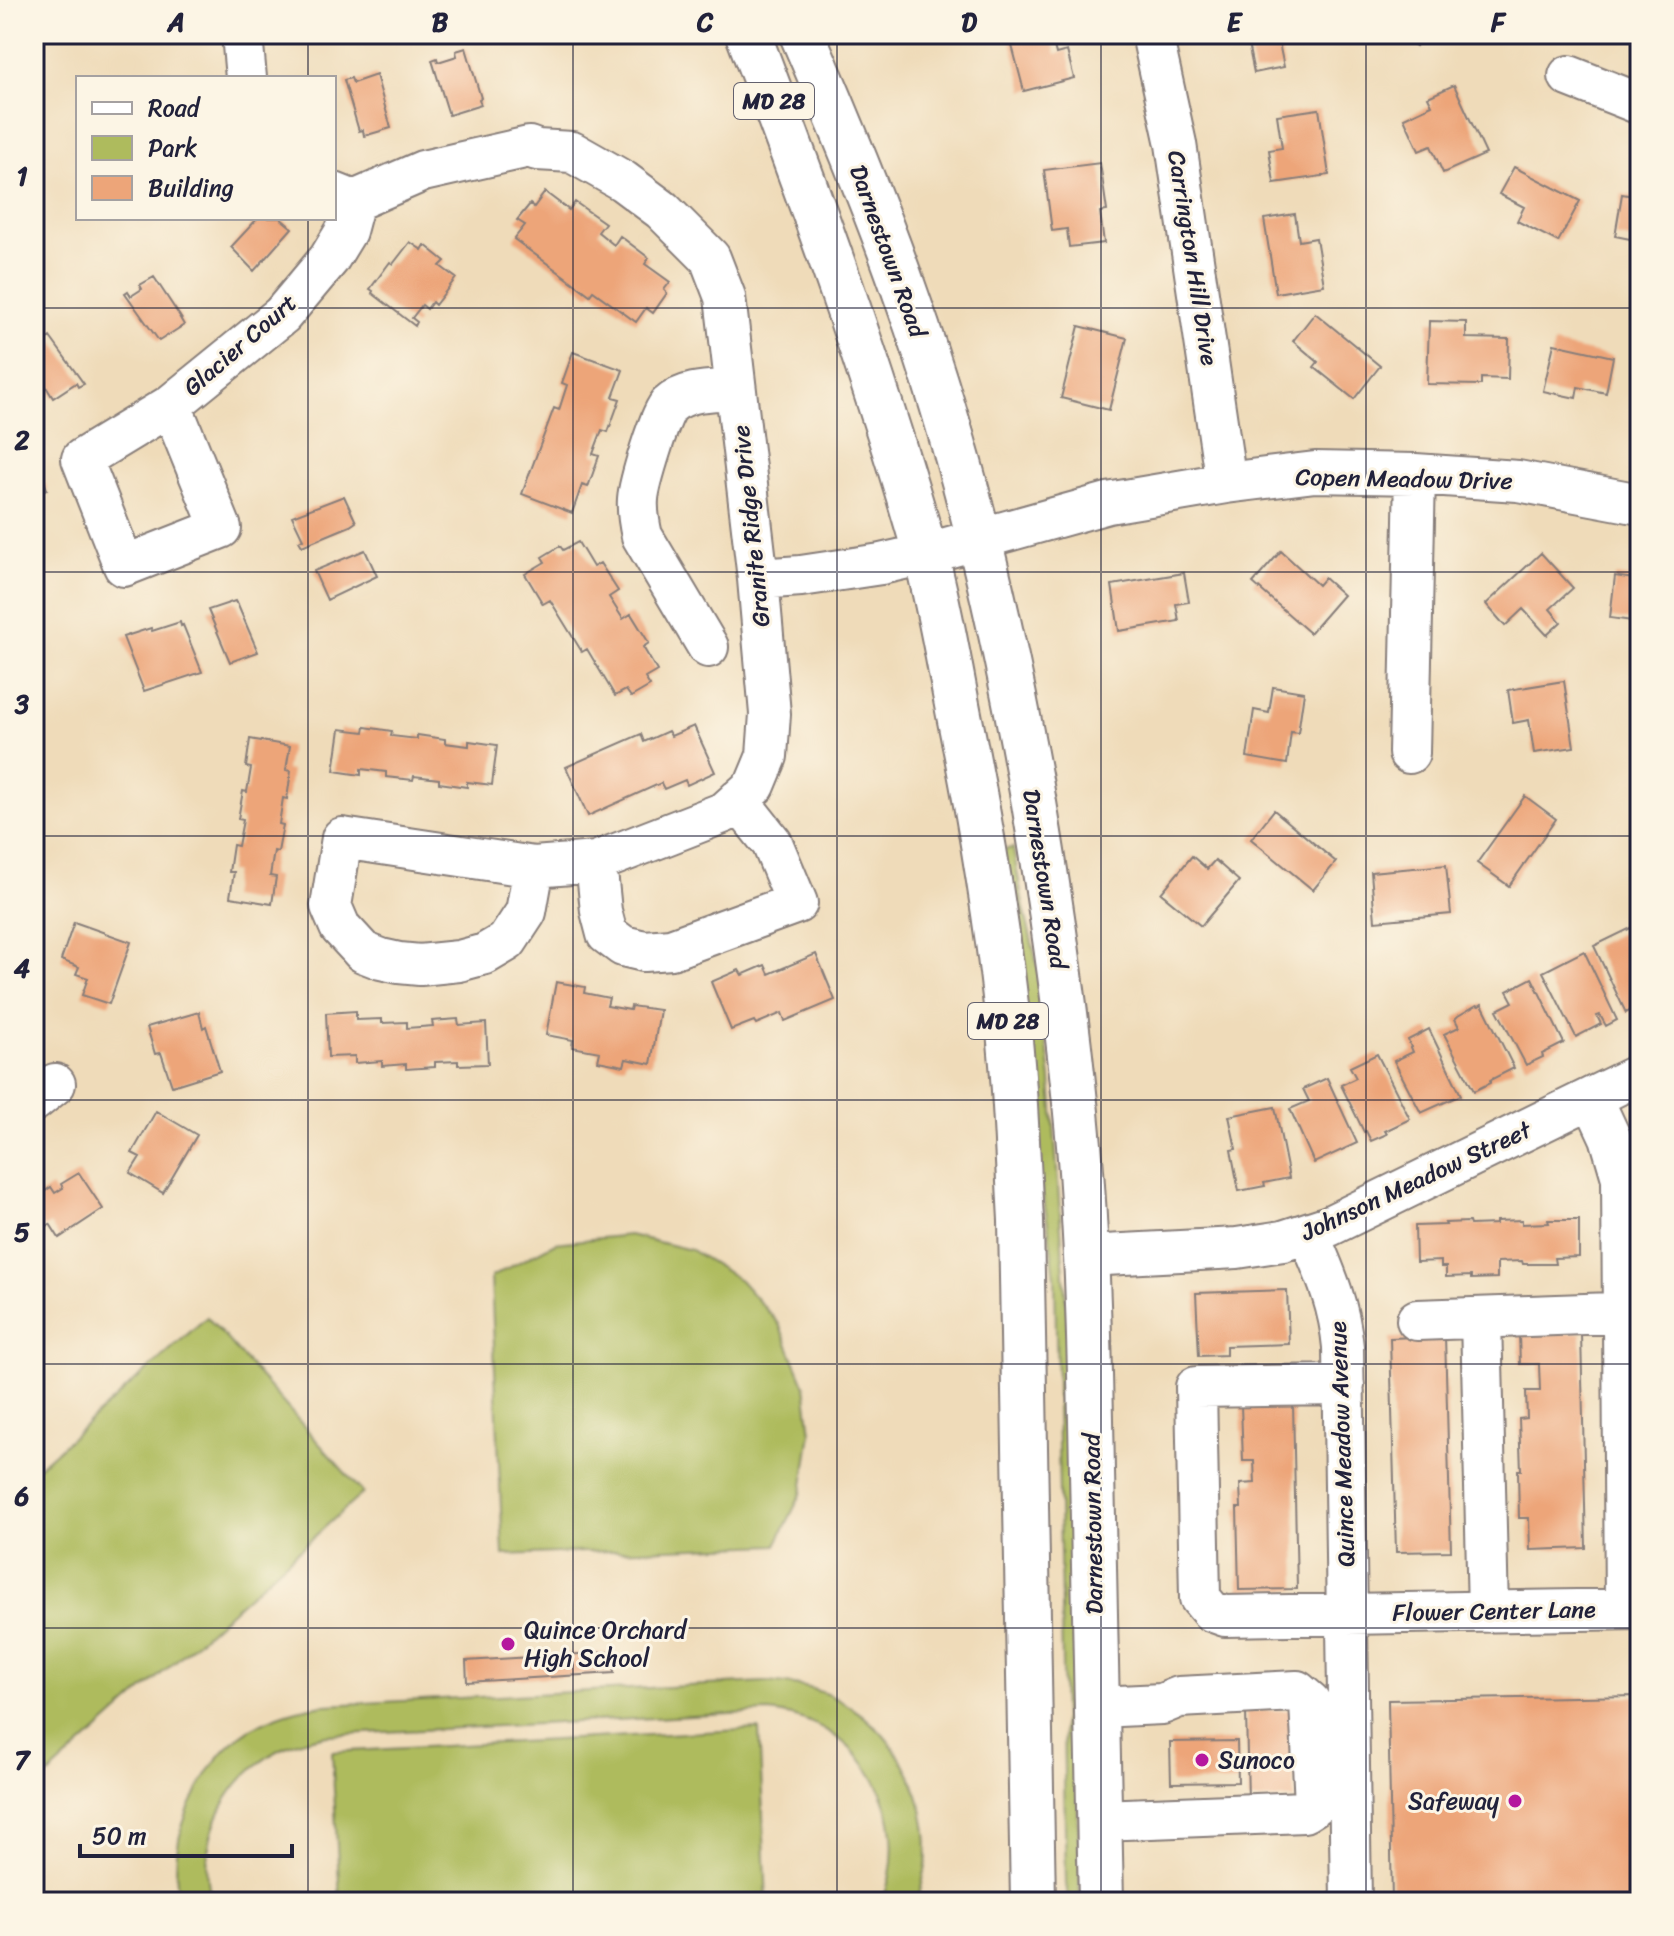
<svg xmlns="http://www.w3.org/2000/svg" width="1674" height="1936" viewBox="0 0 1674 1936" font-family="Sriracha,sans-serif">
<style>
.green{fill:#aebb5d;stroke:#686e4c;stroke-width:2}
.building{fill:#eda579}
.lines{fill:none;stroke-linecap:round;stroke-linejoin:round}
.minor-casing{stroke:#887e7a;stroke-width:44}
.major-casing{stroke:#887e7a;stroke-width:48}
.minor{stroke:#fff;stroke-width:40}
.major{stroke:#fff;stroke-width:44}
.grid{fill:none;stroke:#22223b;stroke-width:2;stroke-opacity:0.55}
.poi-dot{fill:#b5179e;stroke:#fcf5e5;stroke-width:3}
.labels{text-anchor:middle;stroke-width:6;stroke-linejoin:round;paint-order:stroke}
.shield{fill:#fcf5e5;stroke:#63616e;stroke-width:2}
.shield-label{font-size:22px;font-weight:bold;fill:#22223b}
.street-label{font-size:24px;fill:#22223b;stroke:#fcf5e5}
.poi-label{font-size:24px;fill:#22223b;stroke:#fcf5e5;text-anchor:start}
.neatline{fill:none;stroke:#22223b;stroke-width:3}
.grid-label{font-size:26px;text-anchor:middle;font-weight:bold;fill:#22223b}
</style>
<rect width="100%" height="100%" fill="#fcf5e5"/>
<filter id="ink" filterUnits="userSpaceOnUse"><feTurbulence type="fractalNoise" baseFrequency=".0125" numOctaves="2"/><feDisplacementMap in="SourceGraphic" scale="16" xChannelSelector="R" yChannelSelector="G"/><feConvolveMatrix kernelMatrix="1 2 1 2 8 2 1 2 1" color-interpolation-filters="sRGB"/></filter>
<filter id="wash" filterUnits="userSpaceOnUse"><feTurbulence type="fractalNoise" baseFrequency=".006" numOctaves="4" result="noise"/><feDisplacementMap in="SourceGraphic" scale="32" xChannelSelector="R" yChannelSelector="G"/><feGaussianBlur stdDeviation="1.8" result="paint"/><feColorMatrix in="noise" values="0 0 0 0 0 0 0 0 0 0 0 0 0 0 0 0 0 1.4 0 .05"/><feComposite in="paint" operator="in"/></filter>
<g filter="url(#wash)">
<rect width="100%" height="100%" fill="#efdbb9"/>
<path class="green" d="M1013 848 1023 904 1039 972 1051 1080 1067 1320 1080 1902H1069L1066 1884 1055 1277 1048 1224 1037 1165 1002 850Z
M629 1235 691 1250 740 1280 779 1324 805 1386 811 1433 802 1492 776 1545 503 1555 491 1277 555 1243Z
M207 1317 363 1493 46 1777 34 1763V1471Z
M764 1682C780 1683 796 1684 812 1689 887 1711 934 1791 926 1866 924 1878 920 1890 917 1902H882C917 1815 862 1720 768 1712L327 1735C317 1737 306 1739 297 1742 231 1768 194 1832 212 1902H180C170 1856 180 1819 204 1779 211 1767 220 1754 230 1745 255 1721 291 1709 325 1705Z
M759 1729 767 1902H340L332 1752Z"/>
<g id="blocks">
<path class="building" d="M1009 34H1051L1056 54 1067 51 1074 78 1024 91Z
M1246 34H1296L1297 39 1279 43 1284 67 1254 73Z
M1399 34H1425L1416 46Z
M466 48 481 98 479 99 481 105 449 115 432 60 437 58 438 62 457 56 456 51Z
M376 75 391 128 364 136 363 130 359 131 344 80 351 78 353 83Z
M1454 85 1486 154 1443 173 1431 146 1419 151 1404 118 1432 105 1428 97Z
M1319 109 1329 175 1274 183 1269 150 1282 148 1277 115Z
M1100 163 1107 211 1100 212 1104 243 1069 247 1067 229 1052 231 1044 170Z
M1514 167 1580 201 1558 242 1517 221 1524 207 1499 194Z
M545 192 569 210 575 202 605 223 598 232 614 245 620 236 649 258 645 264 670 282 664 290 667 293 653 313 646 308 636 322 593 291 590 295 514 239 525 225 517 220 530 204 534 207Z
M1622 194 1640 197V241L1615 236Z
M1295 214 1299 241 1316 238 1324 285 1276 293 1264 219Z
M258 218H280L292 228 254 271 231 247Z
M410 242 422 250 425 245 445 261 440 266 456 278 435 305 432 302 427 309 422 305 412 318 417 322 415 326 372 293 373 291 370 289 390 262 393 264Z
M154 277 181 318H180L184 325 159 341 125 293 128 291 131 296 142 289 140 285Z
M1315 313 1380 366 1354 399 1314 367 1318 362 1293 341Z
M1429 321 1466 322V338L1509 339 1508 379 1481 378V385L1427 384Z
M1079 326 1127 338 1109 410 1061 398Z
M50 337 84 384 78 387 76 383 53 398 45 385 38 389 34 382V347Z
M1554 344 1613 357 1606 393 1578 387 1576 398 1543 391Z
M573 352 623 370 613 397 620 399 608 432 602 430 593 454 599 456 588 487 582 485 572 513 522 494 554 408 559 410 567 385 562 383Z
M34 454 47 489 34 494Z
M344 496 356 522 350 526 302 546 299 541 303 539 292 516Z
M578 542 593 567 600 563 618 591 609 597 623 619 631 614 649 643 643 647 657 671 645 678 650 686 631 697 626 690 615 696 587 649 582 652 550 600 543 604 525 574 545 562 542 557 560 546 563 550Z
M365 550 377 576 327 600 314 571Z
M1281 551 1318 585 1324 578 1343 595 1310 633 1253 583Z
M1541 553 1573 588 1550 609 1561 622 1547 635 1523 609 1505 626 1486 604Z
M1184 573 1189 602 1176 604 1179 621 1119 631 1112 585Z
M1615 576 1640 580V622L1610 618Z
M235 601 236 603H237L258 652 230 662 208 610Z
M180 622 181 626 183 625 202 672 144 691 123 637 151 628 152 631Z
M1564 681 1574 747 1534 753 1529 720 1513 723 1508 690Z
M1273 687 1304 692 1298 733 1291 732 1287 764 1247 757 1254 710 1269 713Z
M694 726 715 772 687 785 685 780 664 789 661 783 588 816 566 767 641 734 644 742 668 731 671 736Z
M365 727 392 731 391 736 417 739V735L445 739V743L469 746V741L497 745 492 785 467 782V787L439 783V779L414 776 413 780 386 777V772L361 769V775L334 771 340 729 364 732Z
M250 739 290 746 286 770 291 771 287 799 283 798 279 824 283 825 278 852 274 851 270 876 276 877 272 904 230 897 234 872H229L233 845 238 846 243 820 238 819 243 791 247 792 251 768 246 767Z
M1525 796 1556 819 1509 886 1477 863Z
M1274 810 1336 862 1313 890 1251 839Z
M1192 856 1207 869 1215 860 1239 881 1201 926 1161 893Z
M1446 865 1451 914 1375 921 1371 872Z
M74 922 131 942 109 1004 82 995 88 978 76 974 79 967 61 960Z
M1637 925 1640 931V1006L1626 1013 1594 946Z
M1584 951 1617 1020 1606 1026 1600 1015 1597 1016 1601 1024 1576 1037 1543 972Z
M816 954 835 1000 785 1021 782 1013 756 1024 754 1021 731 1030 711 982 739 970 742 975 765 965 769 974Z
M1532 978 1564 1043 1542 1054 1543 1057 1526 1065 1497 1010 1513 1002 1507 991Z
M556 982 585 987 584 993 609 998 607 1006 630 1010 631 1006 660 1010 651 1064 626 1059 624 1066 598 1061 600 1052 572 1047 573 1040 546 1035Z
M1482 1004 1514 1068 1490 1080V1083L1474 1091 1444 1034 1459 1027 1455 1019 1458 1016 1477 1005 1479 1006Z
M356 1011V1020L382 1019V1023L407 1022V1028L433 1026 432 1021 458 1019 459 1025 486 1023 488 1064 458 1065V1061L435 1062V1067L406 1069V1064L382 1066V1061L355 1063V1056L328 1057 326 1013Z
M199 1012 203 1028 206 1026 220 1071 172 1086 161 1053 155 1054 147 1027Z
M1429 1029 1461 1095 1421 1113 1394 1061 1413 1052 1408 1040Z
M1377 1054 1410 1119 1385 1131 1387 1134 1371 1141 1366 1131 1364 1132 1341 1085 1356 1078 1350 1067Z
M1327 1078 1357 1143 1314 1163 1290 1109 1309 1101 1303 1089Z
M1275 1107 1289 1178 1264 1183 1265 1186 1239 1191 1231 1150 1236 1149 1229 1116Z
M156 1111 197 1135 163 1193 130 1173 140 1157 132 1153Z
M79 1173 103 1209 59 1238 50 1224 44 1228 34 1213V1199L51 1187 55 1193 63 1188 61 1184Z
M1522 1220V1224L1549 1223 1548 1220H1579V1257L1554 1258 1555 1264H1523L1522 1261 1497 1262V1278L1471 1279V1276L1446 1277V1267H1441V1261L1416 1262 1415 1226 1446 1225 1445 1223 1469 1222 1470 1225 1496 1224V1221Z
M1287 1290 1289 1344 1226 1346V1355L1199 1356 1196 1293Z
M1581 1333 1586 1548 1530 1550 1529 1518H1519L1518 1470H1521L1519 1419 1527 1418 1526 1391H1540L1539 1364H1520L1519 1335Z
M1445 1336 1451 1551 1396 1552 1390 1338Z
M1293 1404 1297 1589 1239 1590 1237 1508H1241L1240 1484 1255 1483 1254 1461H1243L1241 1405Z
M612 1652 614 1673 467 1682 466 1661Z
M1640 1696V1902H1392L1388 1700Z
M1293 1710 1294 1799 1248 1800 1246 1711Z
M1237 1741 1238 1782 1171 1783 1170 1742Z"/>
</g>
</g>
<g filter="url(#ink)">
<use href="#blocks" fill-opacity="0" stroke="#887e7a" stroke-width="2"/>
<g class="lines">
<defs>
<path id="minor" d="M242 34 246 78
M1152 34 1176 144 1226 483
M1569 76 1640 104
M334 193 354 201 423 171 529 147 537 150 572 152 623 181 662 210 710 258 725 297 758 579 770 714 767 756 755 785 725 812 596 862 534 867 342 838 331 906 340 927 363 952 381 959 399 963 420 965 459 961 485 954 507 941 526 912 534 867
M171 405 221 528 124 566 82 459 171 405 282 315 329 259 346 231 354 201
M758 579 801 576 881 564 925 554 1108 503 1226 483 1315 472 1415 474 1518 481 1640 504
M708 647 642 536C639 523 637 512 638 499 639 484 660 413 669 405 686 389 714 391 735 389
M1409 753 1415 474
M596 862 601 911 607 934 623 946 644 951 671 949 797 903 772 843 738 800
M1592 1098 1610 1137 1622 1178 1625 1609
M34 1101 55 1084
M1308 1233C1325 1273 1339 1303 1343 1347L1351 1902
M1086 1256 1237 1248 1283 1241 1329 1226 1640 1074
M1481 1318 1488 1612
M1417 1320 1640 1312
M1344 1385 1196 1387 1200 1598 1211 1611 1225 1616 1640 1609
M1097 1707 1162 1704 1179 1697 1297 1691 1310 1702 1315 1805 1304 1812 1099 1820"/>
<path id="major" d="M748 34C813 204 875 376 925 552 940 607 949 664 960 720 979 814 995 909 1006 1005 1015 1076 1017 1148 1021 1220L1033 1902
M802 34C840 122 877 211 908 301 966 464 1004 633 1034 803 1053 916 1069 1030 1079 1145 1088 1253 1090 1362 1092 1471 1096 1614 1097 1758 1101 1902"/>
</defs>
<use href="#minor" class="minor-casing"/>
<use href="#major" class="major-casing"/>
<use href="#minor" class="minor"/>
<use href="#major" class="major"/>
</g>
</g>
<path class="grid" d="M308 34V78M573 34V1902M837 34V1902M1101 34V1902M1366 34V1902M308 218V1902M34 308H1640M34 572H1640M34 836H1640M34 1100H1640M34 1364H1640M34 1628H1640"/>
<g class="poi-dot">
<circle cx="508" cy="1644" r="8"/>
<circle cx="1202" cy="1760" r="8"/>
<circle cx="1515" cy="1801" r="8"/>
</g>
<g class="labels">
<g class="shield">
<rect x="734" y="83" width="80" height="36" rx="6"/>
<rect x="968" y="1003" width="80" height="36" rx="6"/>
</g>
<g class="shield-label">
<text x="774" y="109">MD 28</text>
<text x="1008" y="1029">MD 28</text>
</g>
<g class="street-label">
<text transform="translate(888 251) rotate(70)" y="8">Darnestown Road</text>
<text transform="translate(1193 258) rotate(81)" y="8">Carrington Hill Drive</text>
<text transform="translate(240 345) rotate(-41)" y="8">Glacier Court</text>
<text transform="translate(1404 479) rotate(1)" y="8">Copen Meadow Drive</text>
<text transform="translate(751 526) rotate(-96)" y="8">Granite Ridge Drive</text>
<text transform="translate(1045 879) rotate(81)" y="8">Darnestown Road</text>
<text transform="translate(1416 1181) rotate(-25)" y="8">Johnson Meadow Street</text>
<text transform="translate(1342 1444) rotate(-92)" y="8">Quince Meadow Avenue</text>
<text transform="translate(1093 1524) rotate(-91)" y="8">Darnestown Road</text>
<text transform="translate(1494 1611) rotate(-1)" y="8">Flower Center Lane</text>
</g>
<g class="poi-label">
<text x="524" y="1638">Quince Orchard<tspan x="524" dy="28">High School</tspan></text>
<text x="1218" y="1768">Sunoco</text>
<text x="1499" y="1809" text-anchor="end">Safeway</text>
</g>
</g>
<rect width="1674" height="1936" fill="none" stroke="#fcf5e5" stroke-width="88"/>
<rect x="76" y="76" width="260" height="144" fill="#fcf5e5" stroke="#a5a1a1" stroke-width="2"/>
<rect x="92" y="102" width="40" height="12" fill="#ffffff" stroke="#a5a1a1" stroke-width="2"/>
<text x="148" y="116" font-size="24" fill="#22223b">Road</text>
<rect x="92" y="136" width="40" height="24" fill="#aebb5d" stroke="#a5a1a1" stroke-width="2"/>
<text x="148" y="156" font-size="24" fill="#22223b">Park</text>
<rect x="92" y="176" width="40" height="24" fill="#eda579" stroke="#a5a1a1" stroke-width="2"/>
<text x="148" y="196" font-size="24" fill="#22223b">Building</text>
<path d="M80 1844v12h212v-12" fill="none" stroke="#22223b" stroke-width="4"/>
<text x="92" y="1844" font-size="24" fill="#22223b" stroke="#fcf5e5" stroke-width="6" paint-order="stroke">50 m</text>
<rect x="44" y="44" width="1586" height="1848" class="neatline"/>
<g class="grid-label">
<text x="176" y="31">A</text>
<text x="440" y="31">B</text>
<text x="705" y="31">C</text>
<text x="969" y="31">D</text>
<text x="1234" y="31">E</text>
<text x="1498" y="31">F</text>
<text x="22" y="185">1</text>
<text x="22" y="449">2</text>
<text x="22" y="713">3</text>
<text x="22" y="977">4</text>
<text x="22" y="1241">5</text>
<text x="22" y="1505">6</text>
<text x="22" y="1769">7</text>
</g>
</svg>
